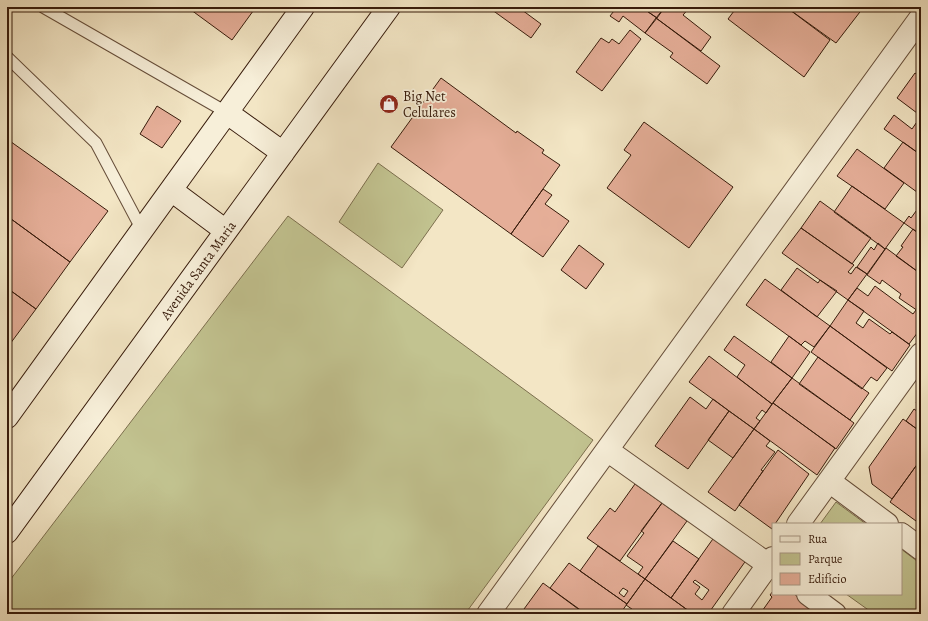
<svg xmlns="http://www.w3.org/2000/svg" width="928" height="621" viewBox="0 0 928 621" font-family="Alegreya,serif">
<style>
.green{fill:#c2c390;stroke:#7c6f4e}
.building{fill:#e5ae98;stroke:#371b0b;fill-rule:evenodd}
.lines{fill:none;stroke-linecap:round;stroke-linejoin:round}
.service-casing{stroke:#664e3a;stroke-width:13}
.minor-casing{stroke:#664e3a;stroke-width:24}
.secondary-casing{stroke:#371b0b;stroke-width:24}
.service{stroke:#f7efd9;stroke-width:11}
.minor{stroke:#f7efd9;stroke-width:22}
.secondary{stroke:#f7efd9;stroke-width:22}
.labels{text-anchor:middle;stroke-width:3.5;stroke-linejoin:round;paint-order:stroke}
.poi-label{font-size:14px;fill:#371b0b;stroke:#f7efd9;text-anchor:start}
.street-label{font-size:14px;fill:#371b0b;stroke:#f7efd9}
</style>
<rect width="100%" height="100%" fill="#f3e6c5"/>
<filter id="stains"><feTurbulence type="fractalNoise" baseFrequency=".005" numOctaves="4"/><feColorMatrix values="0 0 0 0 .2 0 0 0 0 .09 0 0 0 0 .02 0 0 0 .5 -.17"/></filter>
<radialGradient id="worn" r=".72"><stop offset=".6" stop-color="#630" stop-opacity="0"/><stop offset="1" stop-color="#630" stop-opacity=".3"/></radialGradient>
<path class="green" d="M378 163 443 210 402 268 339 222Z
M288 216 593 440 465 614H7V584Z
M836 502 866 524H820Z
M901 549 921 564V614H874L846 594H901Z"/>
<path class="building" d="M187 7H256L232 40Z
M488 7H524L522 10 541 24 531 38Z
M617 7H641L657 18 645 33 623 16 619 22 610 16Z
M641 7H665L657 18Z
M665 7H690L683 15 711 37 701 51 656 18Z
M737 7H786L830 40 804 77 728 19Z
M786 7H861L863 8 836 43Z
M656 18 720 66 707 84 670 57 673 53 645 33Z
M630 30 641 39 602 91 576 72 601 38 609 43 612 39 619 44Z
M915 73 921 77V116L897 98Z
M441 78 516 133 517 131 544 150 542 153 560 165 511 234 391 147Z
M157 106 181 121 162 148 140 134Z
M894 115 912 129 921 116V155L884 129Z
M644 122 733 187 689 248 607 188 631 155 624 150Z
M7 139 108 211 70 262 7 216Z
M903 142 921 155V195L884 168Z
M857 149 904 183 885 209 837 176Z
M852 186 904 223 885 249 834 212Z
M543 189 552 195 545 204 569 221 543 257 511 234Z
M820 201 871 238 852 264 801 228Z
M919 207 921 208V235L904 223 909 216 911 218Z
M7 216 70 262 36 309 7 288Z
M801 228 854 265 848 272 851 274 856 267 867 274 848 300 782 253Z
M913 229 921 235V274L896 256 903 247 901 246Z
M878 243 885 249 867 274 857 267 871 247 874 250Z
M579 245 604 264 586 289 561 270Z
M886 248 921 274V313L899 298 901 294 882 280 880 284 867 275Z
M797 268 818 283 820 280 837 291 817 317 781 290Z
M765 279 830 326 814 347 805 341 801 345 746 305Z
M875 286 913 314 916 310 921 313V328L909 344 848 300 857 288 868 296Z
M7 288 36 309 7 348Z
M848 300 864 311 856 323 863 328 869 319 890 334 892 332 910 345 892 371 830 326Z
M830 326 887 368 877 381 871 377 862 389 811 352Z
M734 336 792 378 772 404 737 377 745 365 724 350Z
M789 336 810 352 792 378 771 362Z
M709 356 772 404 766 413 762 410 756 418 760 421 754 429 689 382Z
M818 357 869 393 850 420 799 384Z
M792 378 854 423 836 449 773 403Z
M921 396V407L916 403Z
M690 397 706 409 713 399 729 411 688 469 655 446Z
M773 403 835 448 817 475 754 429Z
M914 409 921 414V432L906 421Z
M729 411 754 429 733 458 708 440Z
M903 419 921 432V459L892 499 872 484 869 467Z
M754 429 770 441 766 446 775 452 761 470 763 471 735 511 708 492Z
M778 450 809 474 775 524H773L772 529 739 505Z
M916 466 921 469V515L916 521 890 502Z
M635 484 662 503 620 561 587 538 610 508 615 512Z
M662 503 687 521 645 579 638 574 643 567 627 556 644 533 641 531Z
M715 536 747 559 708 614H693L671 598ZM695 580 709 590 702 600 695 594 700 587 693 582Z
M673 541 699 559 671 598 645 579Z
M598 546 645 579 627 604 580 571ZM623 588 628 591 624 597 619 593Z
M569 563 627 604 620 614 616 611 614 614H586L550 588Z
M645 579 671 598 693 614H639L626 605Z
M543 583 585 614H530L524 609Z
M773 591V594H794L813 608 809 614H760L772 597 770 595Z"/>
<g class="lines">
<defs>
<path id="service" d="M43 7 226 112
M7 57 96 143 142 230"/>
<path id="minor" d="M607 450 773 568
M829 481 887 524
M798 524 921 354
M901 534 921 549
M808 594 835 614
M488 614 921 17
M733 614 773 558"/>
<path id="secondary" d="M226 112 283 153
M171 190 226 231
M7 417 303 7
M7 532 389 7"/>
</defs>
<use href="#service" class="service-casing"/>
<use href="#minor" class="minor-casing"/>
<use href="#secondary" class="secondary-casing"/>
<use href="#service" class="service"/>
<use href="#minor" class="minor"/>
<use href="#secondary" class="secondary"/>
</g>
<defs>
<symbol id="shop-disc" viewBox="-11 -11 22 22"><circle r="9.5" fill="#8f2418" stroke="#f7efd9"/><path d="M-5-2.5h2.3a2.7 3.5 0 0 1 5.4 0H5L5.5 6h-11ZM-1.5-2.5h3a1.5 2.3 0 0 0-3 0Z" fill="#fff"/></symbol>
</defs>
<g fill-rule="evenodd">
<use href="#shop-disc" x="378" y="93" width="22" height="22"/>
</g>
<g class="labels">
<g class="poi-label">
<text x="403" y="101">Big Net<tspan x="403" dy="16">Celulares</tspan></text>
</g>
<g class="street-label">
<text transform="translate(198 270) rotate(-54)" y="5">Avenida Santa Maria</text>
</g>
</g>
<rect width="928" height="621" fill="none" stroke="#f3e6c5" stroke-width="24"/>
<rect x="8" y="8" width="912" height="605" fill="none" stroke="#371b0b" stroke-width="2"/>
<rect x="12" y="12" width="904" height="597" fill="none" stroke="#371b0b"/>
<rect x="772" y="523" width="130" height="72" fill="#f7efd9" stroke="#aa9a87"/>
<rect x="780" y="536" width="20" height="6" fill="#f7efd9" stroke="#aa9a87"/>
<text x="808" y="543" font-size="12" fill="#371b0b">Rua</text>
<rect x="780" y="553" width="20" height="12" fill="#c2c390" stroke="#aa9a87"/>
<text x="808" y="563" font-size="12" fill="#371b0b">Parque</text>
<rect x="780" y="573" width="20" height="12" fill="#e5ae98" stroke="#aa9a87"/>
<text x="808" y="583" font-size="12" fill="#371b0b">Edifício</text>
<rect width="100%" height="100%" filter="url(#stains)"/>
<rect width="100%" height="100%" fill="url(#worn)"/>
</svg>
